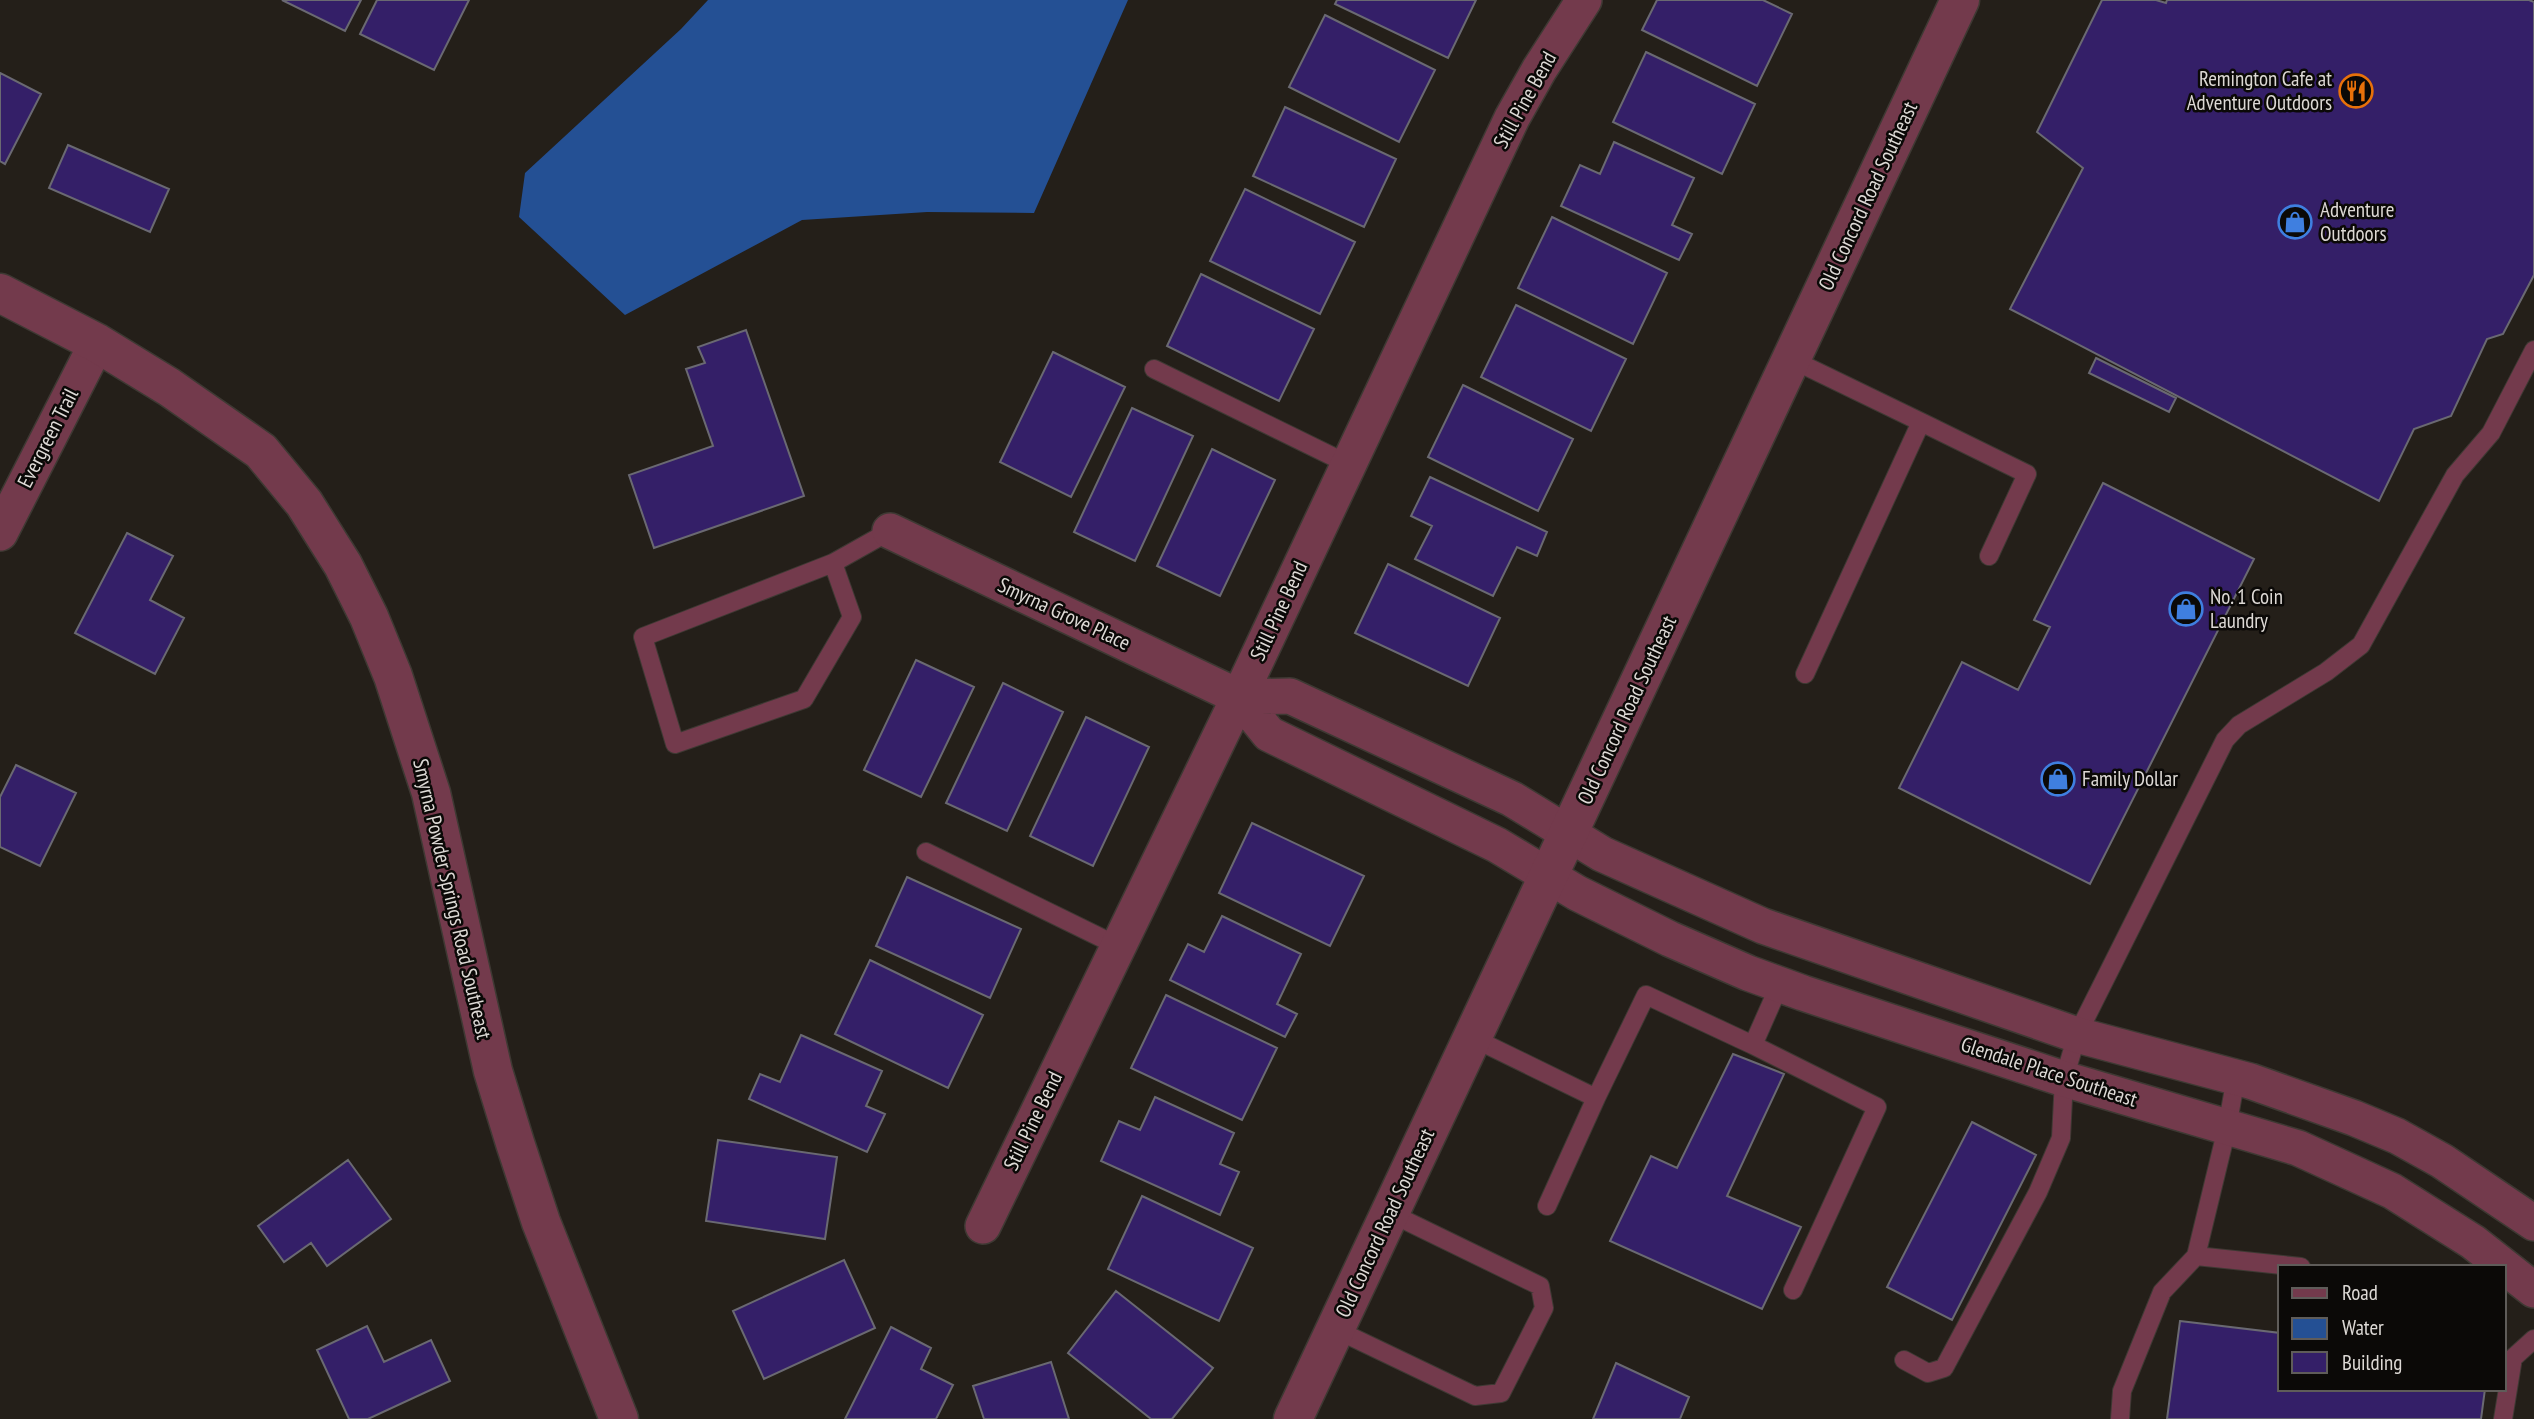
<svg xmlns="http://www.w3.org/2000/svg" width="2534" height="1419" viewBox="0 0 2534 1419" font-family="'PT Sans Narrow',sans-serif">
<style>
.water{fill:#245094}
.building{fill:#341f68;stroke:#6a6972;stroke-width:2}
.lines{fill:none;stroke-linecap:round;stroke-linejoin:round}
.service-casing{stroke:#3e3933;stroke-width:20}
.minor-casing{stroke:#3e3933;stroke-width:38}
.tertiary-casing{stroke:#3e3933;stroke-width:41}
.service{stroke:#733a4c;stroke-width:18}
.minor{stroke:#733a4c;stroke-width:35}
.tertiary{stroke:#733a4c;stroke-width:38}
.labels{text-anchor:middle;stroke-width:5;stroke-linejoin:round;paint-order:stroke}
.poi-label{font-size:21px;fill:#ddd9d5;stroke:#0b0907;text-anchor:start}
.street-label{font-size:21px;fill:#ddd9d5;stroke:#0b0907}
</style>
<rect width="100%" height="100%" fill="#241f19"/>
<path class="water" d="M708 0H1128L1034 213 927 212 802 220 625 315 519 217 525 173 681 29Z"/>
<path class="building" d="M282 0H361L345 31Z
M377 0H469L434 70 360 34Z
M1337 0H1476L1448 58 1335 4Z
M1657 0H1763L1792 14 1757 86 1642 30Z
M2102 0H2156L2166 3 2167 0H2529L2534 2V275L2503 334 2487 339 2451 416 2414 429 2379 501 2010 309 2083 168 2037 132Z
M1325 15 1435 70 1399 142 1289 87Z
M1646 52 1755 104 1722 174 1613 122Z
M0 73 41 94 5 164 0 161Z
M1285 107 1396 159 1364 227 1253 176Z
M1614 142 1694 178 1672 225 1692 234 1679 260 1561 206 1580 165 1600 174Z
M68 145 169 189 150 232 49 188Z
M1245 189 1355 242 1320 314 1210 261Z
M1552 217 1667 273 1633 344 1518 288Z
M1201 274 1314 329 1279 401 1167 346Z
M1516 305 1626 359 1591 431 1481 377Z
M746 330 804 496 654 548 629 475 713 446 686 369 705 363 698 347Z
M1053 352 1125 387 1071 497 1000 462Z
M2096 358 2176 398 2169 412 2089 373Z
M1463 385 1573 439 1538 511 1428 457Z
M1132 408 1193 436 1135 561 1074 532Z
M1212 449 1275 480 1220 596 1157 566Z
M1430 477 1547 532 1537 556 1517 547 1493 596 1415 559 1432 526 1411 516Z
M2103 483 2254 559 2090 884 1899 788 1962 662 2018 690 2050 627 2034 620Z
M127 533 173 556 150 600 184 618 155 674 75 633Z
M1388 564 1500 618 1468 686 1355 633Z
M916 660 974 687 921 797 864 770Z
M1003 683 1063 712 1007 831 946 803Z
M1086 717 1149 747 1093 866 1030 836Z
M16 765 76 793 40 866 0 847V797Z
M1252 823 1364 876 1330 946 1219 893Z
M907 877 1021 929 990 998 876 946Z
M1222 916 1301 954 1277 1004 1297 1014 1285 1037 1170 980 1188 944 1204 952Z
M870 960 983 1015 948 1088 835 1034Z
M1166 995 1277 1048 1242 1120 1131 1068Z
M801 1035 882 1071 866 1106 885 1114 867 1152 749 1099 760 1074 780 1082Z
M1733 1054 1784 1074 1727 1196 1801 1227 1762 1309 1610 1241 1651 1156 1677 1168Z
M1155 1097 1234 1133 1220 1164 1239 1172 1220 1215 1101 1161 1119 1121 1140 1130Z
M1972 1122 2036 1155 1952 1320 1887 1287Z
M718 1140 837 1157 825 1239 706 1221Z
M348 1160 391 1219 327 1266 311 1243 284 1262 258 1226Z
M1142 1196 1253 1248 1219 1321 1108 1269Z
M844 1260 875 1328 764 1379 733 1311Z
M1116 1291 1213 1368 1172 1419H1151L1068 1353Z
M2180 1321 2280 1333V1389H2485L2481 1419H2167Z
M367 1326 384 1362 431 1340 450 1381 368 1419H349L317 1350Z
M891 1327 931 1348 921 1369 953 1385 936 1419H845Z
M1051 1362 1069 1419H984L973 1386Z
M1616 1363 1689 1397 1680 1419H1593Z"/>
<g class="lines">
<defs>
<path id="service" d="M1791 359 1921 422 1805 674
M1154 369 1348 464
M1921 422 2027 474 1989 556
M833 563 852 617 804 699 675 744 643 637 833 563 890 531
M926 852 1118 946
M1473 1038 1596 1098 1646 995 1753 1045 1780 984
M1753 1045 1877 1107 1793 1290
M1547 1206 1596 1098
M2196 1256 2227 1128 2236 1077
M1335 1329 1475 1396 1501 1393 1544 1308 1540 1286 1390 1213
M1904 1360 1928 1373 1944 1368 2038 1192 2061 1138 2064 1079 2077 1035 2225 740 2239 725 2326 672 2361 645 2455 475 2491 433 2534 350
M2120 1419 2122 1391 2162 1292 2196 1256 2301 1267
M2503 1419 2513 1358 2534 1339"/>
<path id="minor" d="M890 531 1239 697 1269 734 1497 845 1577 893 1670 939 1748 973 1803 993 2064 1079 2298 1148 2392 1191 2473 1242 2534 1290
M0 533 97 343
M1239 697 1290 696 1512 799 1602 854 1763 926 2077 1035 2250 1081 2354 1118 2397 1136 2442 1161 2534 1223
M983 1226 1239 697 1512 118 1539 70 1584 0"/>
<path id="tertiary" d="M0 293 97 343 169 387 261 451 304 503 343 565 369 617 393 676 431 793 493 1071 515 1143 541 1222 619 1419
M1293 1419 1960 0"/>
</defs>
<use href="#service" class="service-casing"/>
<use href="#minor" class="minor-casing"/>
<use href="#tertiary" class="tertiary-casing"/>
<use href="#service" class="service"/>
<use href="#minor" class="minor"/>
<use href="#tertiary" class="tertiary"/>
</g>
<defs>
<symbol id="restaurant-ring" viewBox="-11 -11 22 22"><circle r="9.5" fill="#0b0907" stroke="#e8710a" stroke-width="1.5"/><path d="M-5-6h1v4h1v-4h1v4h1v-4h1v5L-1.5 .5V6h-2V.5L-5-1ZM5-6V6H3V1.5H1.5Q1.5-4 5-6Z" fill="#e8710a"/></symbol>
<symbol id="shop-ring" viewBox="-11 -11 22 22"><circle r="9.5" fill="#0b0907" stroke="#3f7fe0" stroke-width="1.5"/><path d="M-5-2.5h2.3a2.7 3.5 0 0 1 5.4 0H5L5.5 6h-11ZM-1.5-2.5h3a1.5 2.3 0 0 0-3 0Z" fill="#3f7fe0"/></symbol>
</defs>
<g fill-rule="evenodd">
<use href="#restaurant-ring" x="2337" y="72" width="38" height="38"/>
<use href="#shop-ring" x="2276" y="203" width="38" height="38"/>
<use href="#shop-ring" x="2167" y="590" width="38" height="38"/>
<use href="#shop-ring" x="2039" y="760" width="38" height="38"/>
</g>
<g class="labels">
<g class="poi-label">
<text x="2332" y="86" text-anchor="end">Remington Cafe at<tspan x="2332" dy="24">Adventure Outdoors</tspan></text>
<text x="2320" y="217">Adventure<tspan x="2320" dy="24">Outdoors</tspan></text>
<text x="2210" y="604">No. 1 Coin<tspan x="2210" dy="24">Laundry</tspan></text>
<text x="2082" y="786">Family Dollar</text>
</g>
<g class="street-label">
<text transform="translate(1525 100) rotate(-61)" y="7">Still Pine Bend</text>
<text transform="translate(1868 196) rotate(-65)" y="7">Old Concord Road Southeast</text>
<text transform="translate(48 438) rotate(-63)" y="7">Evergreen Trail</text>
<text transform="translate(1279 611) rotate(-65)" y="7">Still Pine Bend</text>
<text transform="translate(1064 614) rotate(25)" y="7">Smyrna Grove Place</text>
<text transform="translate(1627 710) rotate(-65)" y="7">Old Concord Road Southeast</text>
<text transform="translate(452 899) rotate(77)" y="7">Smyrna Powder Springs Road Southeast</text>
<text transform="translate(2049 1072) rotate(18)" y="7">Glendale Place Southeast</text>
<text transform="translate(1033 1121) rotate(-64)" y="7">Still Pine Bend</text>
<text transform="translate(1385 1223) rotate(-65)" y="7">Old Concord Road Southeast</text>
</g>
</g>
<rect x="2278" y="1265" width="228" height="126" fill="#0b0907" stroke="#5f5c59" stroke-width="2"/>
<rect x="2292" y="1288" width="35" height="10" fill="#733a4c" stroke="#5f5c59" stroke-width="2"/>
<text x="2342" y="1300" font-size="21" fill="#ddd9d5">Road</text>
<rect x="2292" y="1318" width="35" height="21" fill="#245094" stroke="#5f5c59" stroke-width="2"/>
<text x="2342" y="1335" font-size="21" fill="#ddd9d5">Water</text>
<rect x="2292" y="1352" width="35" height="21" fill="#341f68" stroke="#5f5c59" stroke-width="2"/>
<text x="2342" y="1370" font-size="21" fill="#ddd9d5">Building</text>
</svg>
